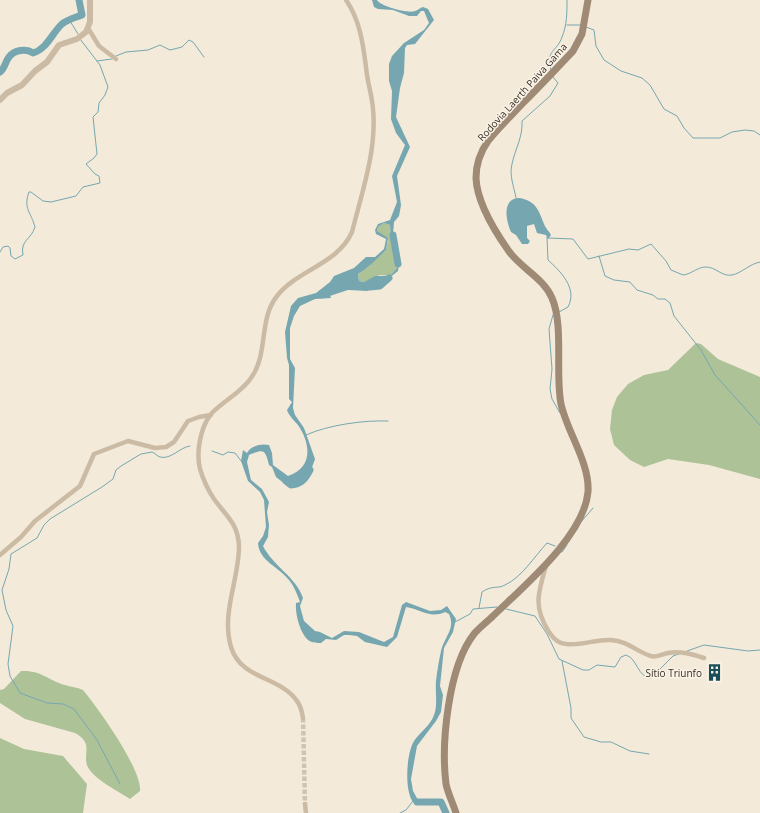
<svg xmlns="http://www.w3.org/2000/svg" width="760" height="813" viewBox="0 0 760 813" font-family="'Open Sans',sans-serif">
<style>
.green{fill:#aec298}
.water{fill:#76a7b1;fill-rule:evenodd}
.lines{fill:none;stroke-linecap:round;stroke-linejoin:round}
.stream{stroke:#76a7b1;stroke-width:1}
.river{stroke:#76a7b1;stroke-width:7}
.minor-tunnel{stroke:#cdc4b5;stroke-width:4.5;stroke-dasharray:4.5 2;stroke-linecap:butt}
.minor{stroke:#cbbba4;stroke-width:4.5}
.tertiary{stroke:#cbbba4;stroke-width:6}
.secondary{stroke:#9f8a76;stroke-width:7}
.labels{text-anchor:middle;stroke-width:3;stroke-linejoin:round;paint-order:stroke}
.street-label{font-size:10px;fill:#362d26;stroke:#faf3e5}
.poi-label{font-size:10px;fill:#362d26;stroke:#faf3e5;text-anchor:end}
</style>
<rect width="100%" height="100%" fill="#f3ead9"/>
<path class="green" d="M384 223 390 225C391 230 390 237 392 242 396 250 398 258 397 268L390 276 380 275 364 282 359 281 358 274C368 269 377 257 386 250L388 240 377 231 378 227Z
M696 343 701 344 718 359 760 377V479L709 465 668 459 644 467 630 460 614 445 610 429 612 410 617 397 628 384 644 375 668 370Z
M21 671C42 670 47 680 65 685 71 687 77 687 83 690 98 708 142 769 140 791L130 799C118 791 96 780 89 769 80 755 96 745 75 733L25 719 0 703V690L4 689Z
M0 738 24 749 63 756 87 784 83 813H0Z"/>
<path class="water" d="M372 0H377C380 6 408 14 415 11 419 10 419 8 423 7L428 9 434 20 415 44 407 45 405 48 404 73 400 88 396 117 410 147 397 176 401 205 399 216 394 222 393 234 400 257 398 271 378 287 367 291 331 289 329 292 331 298 315 299 300 306 294 316 290 328V359L295 368 293 408 295 415 304 428 315 459 310 473 290 488 276 477 272 467 269 465C265 449 264 449 249 455L247 462 251 480 262 489 269 502 267 512 269 525 268 537 263 546C273 566 296 577 303 598L300 606 304 621 315 631 320 632 332 638 344 631 359 632 384 642 393 637 402 605 406 602 430 611 441 610 447 606 456 619 453 632 444 648 440 686 443 695 441 712 436 721 417 746 411 779 413 791 418 800 426 801 425 805 414 803C404 793 406 754 414 741 420 732 430 726 434 715 438 705 435 692 436 681 437 672 439 660 441 651 444 637 456 629 449 614L445 612C430 619 420 609 406 607L397 637 387 647 365 642 357 636 349 635H344L336 640 326 639 321 643C317 643 312 643 308 640 300 633 295 614 296 603L300 602C297 594 294 586 289 580 279 567 259 561 258 543L263 536 266 527 264 500 260 492 248 481 241 461 243 450 247 453C251 446 261 443 269 445L272 453 273 465 288 476C313 468 311 444 298 425 294 420 289 416 287 410L292 402 289 399V365L287 358 285 332 291 306 298 298 316 293 330 282 334 276 354 268 366 257H375L384 249 386 239 376 234 375 230 378 224 390 220 397 202 392 176 405 145 396 133 391 119 392 91 389 81V64L392 56 404 43 424 30 429 23 424 11H421L417 16H409L393 10 378 9 374 7ZM384 223 390 225 391 240 395 247 397 255V268L390 276H375L364 282 359 281 358 274C369 268 377 258 386 250L388 238 377 231 378 227Z
M520 198C536 201 539 211 544 224 546 229 549 231 551 235L548 239 546 235 537 233 534 224 527 226V238L530 241 528 244H522L516 235 511 232C506 221 501 198 520 198Z"/>
<g class="lines">
<path class="stream" d="M70 21 78 34
M567 25H581
M586 27 594 30 596 46 604 60 621 71 642 78 650 85 664 109 677 116 684 128 693 138H720L732 132 745 130 754 131 760 135
M116 56 126 52 148 50 160 45 170 50 182 47 189 40 193 42 204 57
M97 61 112 59
M551 70C545 50 557 52 562 37 567 25 567 13 567 0
M516 198C514 187 509 175 512 164 515 149 523 137 522 121L550 96 558 83 553 77
M547 237 548 260C560 271 578 288 568 307L559 312
M548 238 573 239 588 259 629 249 638 250 651 244 666 261 671 270 683 275C692 274 697 267 706 267 716 267 722 277 732 275 742 273 749 264 760 262
M0 252 3 247 8 246 10 248 11 256 15 259 23 255C20 240 31 240 35 227 31 212 23 209 29 192H31L43 201 51 202 76 196 83 187 100 183 99 176 95 174 86 164 94 158 97 154 93 117 98 112 99 103 105 95 108 87 100 65 80 39
M599 256 605 276 614 280 630 282 637 290 653 295 658 299H665L670 303 674 316 701 350 715 375 760 425
M553 315 549 329 552 369 550 389 552 399 560 413
M306 435C328 425 364 420 388 421
M212 451 223 455 228 452 235 453 242 462
M581 522 593 508
M562 552 567 545
M479 608 482 592C492 585 498 589 505 585 522 577 534 557 547 543L555 546
M506 609 535 616 547 634 559 659 583 670H589L597 665 615 667 621 657 626 655C638 659 637 677 651 678L673 656 679 654
M455 622 470 614 473 609 497 607
M687 651 704 645 748 651 760 650
M562 661 571 708V718L584 737 601 742H611L630 751 649 754
M120 784 97 740 74 709 63 704 47 703 20 693 10 676 8 664 13 626 6 610 2 590 9 569 11 554 37 538 44 525 50 519 102 487 113 479 116 470 121 466 141 454 152 452C155 453 157 456 160 457 171 460 180 447 190 446
M400 813 406 810 413 801"/>
<path class="river" d="M0 72C5 68 5 62 9 57 14 50 26 48 33 53 47 49 52 33 62 24 68 19 74 18 82 15L79 0
M393 235 398 264
M370 287 380 286 389 278
M322 295 346 287
M286 481 291 485C301 485 306 478 310 470
M417 802H441L446 813"/>
<path class="minor-tunnel" d="M303 718 305 804"/>
<path class="minor" d="M88 28 99 46 116 59
M0 555 21 537 35 521 80 486 94 454 128 441 155 448 166 447 174 442 188 421 199 417 211 415
M546 566C538 593 533 607 549 632 553 638 559 644 566 644 581 646 596 639 611 640 628 641 637 652 651 656 656 658 663 654 668 653 681 651 692 654 704 658
M303 718C302 712 301 706 297 701 280 676 241 680 231 647 221 613 239 580 239 546 238 523 226 516 214 499 208 490 203 479 200 469 196 453 200 428 211 414 223 401 241 393 251 378 269 353 258 320 277 296 297 270 338 264 352 232 362 192 377 150 373 109 372 95 367 81 366 67 363 44 360 20 346 0
M305 804 306 813"/>
<path class="tertiary" d="M0 100 7 93 22 85 35 71 47 62 59 45 77 39 86 32 90 22V0"/>
<path class="secondary" d="M456 813C453 803 448 794 446 784 441 744 448 667 474 634 479 628 487 622 493 616 524 586 584 536 588 492 590 463 567 432 561 404 555 373 564 326 552 298 544 278 520 268 508 250 494 230 477 203 476 178 476 165 481 151 488 141 499 127 512 115 524 102 541 85 557 68 573 51L582 34 588 0"/>
</g>
<defs>
<symbol id="building-bare" viewBox="-9 -9 18 18"><path d="M-4-6H4V6H1V3H-1V6H-4ZM-2.5-4.3h1.7v1.8h-1.7ZM.8-4.3h1.7v1.8H.8ZM-2.5-1h1.7V.8h-1.7ZM.8-1h1.7V.8H.8Z" fill="#1a4d5a" stroke="#faf3e5" stroke-width="2.5" paint-order="stroke"/></symbol>
</defs>
<g fill-rule="evenodd">
<use href="#building-bare" x="702" y="660" width="25" height="25"/>
</g>
<g class="labels">
<g class="street-label">
<text transform="translate(522 92) rotate(-48)" y="4">Rodovia Laerth Paiva Gama</text>
</g>
<g class="poi-label">
<text x="702" y="677">Sítio Triunfo</text>
</g>
</g>
</svg>
